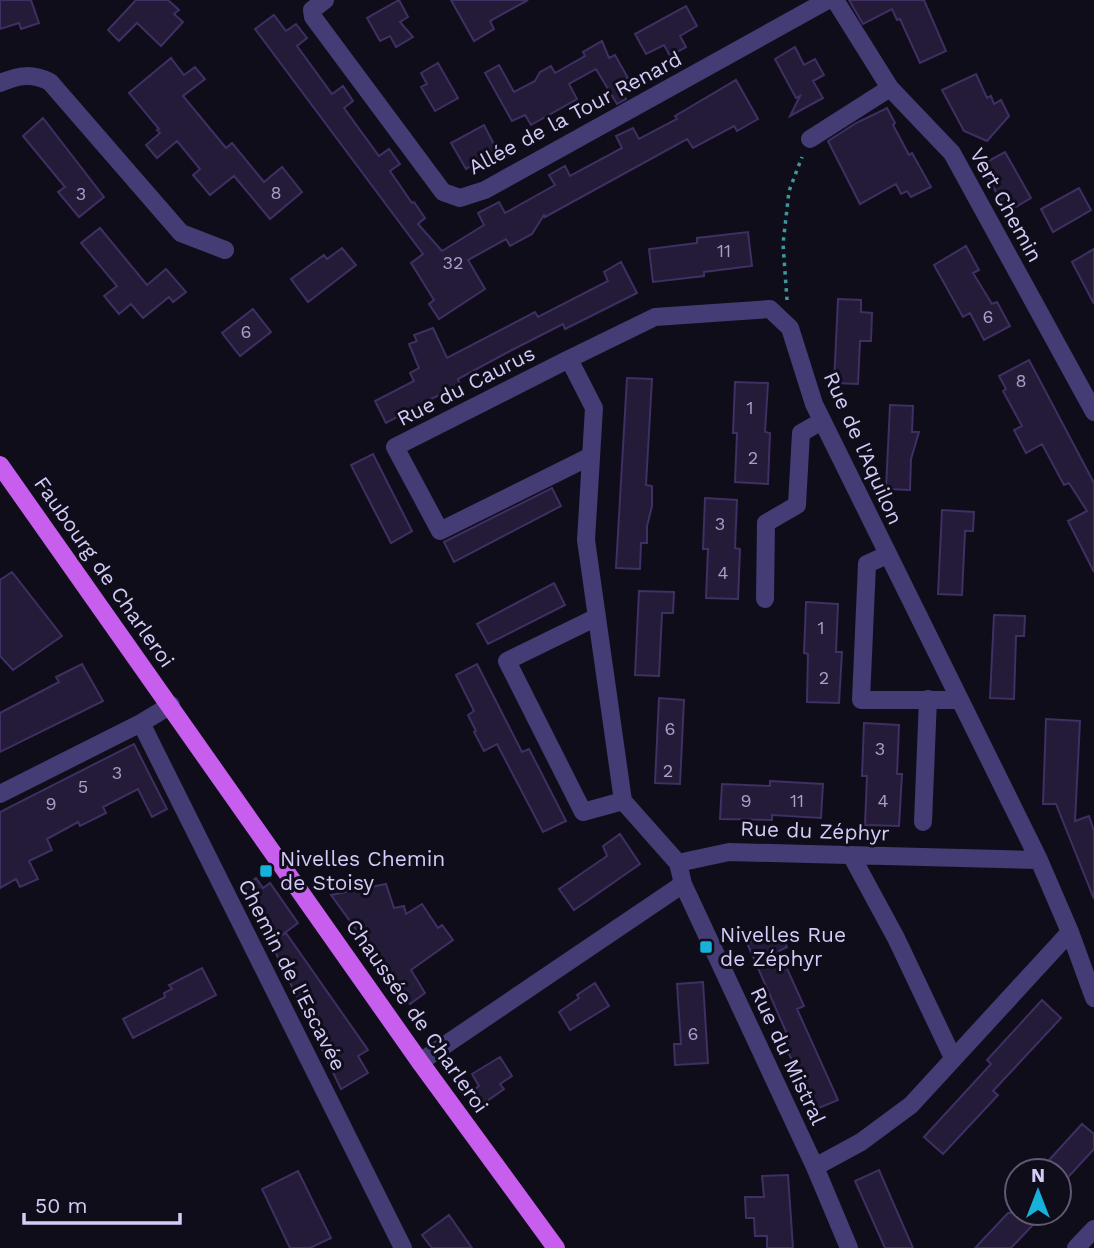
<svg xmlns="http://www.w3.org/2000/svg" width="1094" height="1248" viewBox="0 0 1094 1248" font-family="'Work Sans',sans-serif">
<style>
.building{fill:#241b39;stroke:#3f2f62;stroke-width:2}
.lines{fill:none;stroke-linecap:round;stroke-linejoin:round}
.path{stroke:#399ba0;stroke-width:3.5;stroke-dasharray:3.5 5;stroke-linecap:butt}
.minor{stroke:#443c74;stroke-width:18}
.major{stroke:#c75eee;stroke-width:18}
.poi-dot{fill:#17b2d9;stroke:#100d1a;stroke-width:2.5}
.labels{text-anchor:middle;stroke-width:6;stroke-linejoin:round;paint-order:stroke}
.number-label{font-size:18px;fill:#a99fc9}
.street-label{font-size:21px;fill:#d5cbf9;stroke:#100d1a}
.poi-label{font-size:21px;fill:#d5cbf9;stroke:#100d1a;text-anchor:start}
</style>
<rect width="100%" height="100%" fill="#100d1a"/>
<path class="building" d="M0 0H31L39 23 21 29 19 23 0 29Z
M136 0H168L179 10 174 14 183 22 161 46 137 23 119 41 108 30Z
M399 0 408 17 400 22 413 37 396 47 390 36 380 41 367 18Z
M451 0H528L490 21 494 29 474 41Z
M849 0H924L946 51 920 63 900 19 897 20 892 9 863 24Z
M686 6 697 26 680 36 686 47 670 56 664 45 646 54 635 34Z
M274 15 286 31 296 24 307 38 297 46 332 94 343 86 353 101 344 108 379 156 389 149 400 164 390 171 412 203 414 202 425 218 418 224 442 251 484 225 478 213 499 202 505 213 555 185 549 175 565 166 570 176 622 148 616 136 633 128 639 139 677 119 675 116 736 80 758 119 737 131 734 126 693 148 687 139 545 217 544 215 532 234 510 246 506 239 468 260 485 289 439 319 429 304 434 300 411 263 423 254 255 29Z
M602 41 609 58 615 55 628 78 619 83 626 99 617 104 596 69 569 84 577 99 531 125 525 115 512 121 485 73 499 65 514 92 535 81 540 72 551 66 555 73 585 56 583 52Z
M795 47 804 65 815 59 824 75 813 81 823 98 790 116 800 96 796 98 775 59Z
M171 58 184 75 195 67 205 79 183 96 226 148 232 143 264 182 282 167 302 192 270 219 234 176 210 195 193 175 200 169 177 141 157 158 146 145 160 133 157 130 159 129 129 93Z
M438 63 458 98 435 111 421 87 427 84 421 73Z
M976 74 987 98 991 96 994 104 1001 100 1009 116 987 141 964 131 942 90Z
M887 108 895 123 893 125 909 155 912 153 931 187 911 197 907 191 901 194 896 184 860 204 828 141 856 123Z
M43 118 104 197 79 217 58 192 65 187 23 136Z
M484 125 498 152 466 169 451 143Z
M1005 152 1031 198 1007 212 981 165Z
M1079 188 1091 210 1053 232 1041 209Z
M100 228 147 285 166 269 186 292 173 302 169 297 143 318 131 304 119 314 104 296 117 286 81 243Z
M748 232 752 266 704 272V276L653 282 649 249 697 243V238Z
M966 246 979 270 973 273 992 304 997 302 1010 326 984 340 970 313 963 317 934 265Z
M342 248 356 265 308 302 291 279 324 255 327 259Z
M1094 249V304L1072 262Z
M621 262 637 293 565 329 563 324 510 351 458 379 460 384 386 423 375 401 414 381 410 373 419 368 409 344 417 341 414 335 433 328 447 358 535 312 538 317 608 281 604 272Z
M838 299 861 300V312L872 313 871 341H860L858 384 834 383Z
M253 309 271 332 240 356 222 333Z
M1029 360 1094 483V572L1068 521 1087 511 1069 483 1064 485 1042 444 1026 453 1014 430 1022 426 1003 391 1006 389 999 376Z
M627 378 652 379 646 485 652 486V506L647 526V543H641L640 569 616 568Z
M735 382 768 383 765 432 770 433 768 484 735 482 737 433H733Z
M890 405 913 406 912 432H919L911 459 910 490 886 489Z
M373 454 412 531 391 543 351 465Z
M552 488 561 506 454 562 444 542Z
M705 498 737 500 735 548 740 549 738 599 706 598 708 549H703Z
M942 510 974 512 973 531H965L962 595 938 594Z
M12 572 62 636 13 670 0 656V580Z
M554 583 565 605 488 644 477 624Z
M639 591 674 592 673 613H662L659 676 635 675Z
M806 602 838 604 836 652H842L839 703 807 702 808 654 804 653Z
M994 615 1025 616 1024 636H1016L1014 699 990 698Z
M82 664 103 701 0 752V713L59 682 56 677Z
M477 664 522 752 529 749 566 821 543 832 497 744 484 751 474 732 476 731 468 715 474 711 456 675Z
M659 698 684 700 680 784 655 783Z
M1046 719 1080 721 1075 821 1089 816 1094 831V899L1056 804H1043Z
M864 723 899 725 897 774H902L899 826 865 825 867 776H862Z
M134 744 167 809 152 817 138 789 103 807 106 813 80 826 78 822 47 839 52 850 29 861 38 879 20 887 16 879 0 888V812Z
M770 781 823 784 821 818 772 815V820L720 819 722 784 770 786Z
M620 834 640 864 574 910 559 889 607 856 603 846Z
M256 878 263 888 270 883 298 923 282 935 286 933 368 1050 358 1056 368 1073 341 1089 270 941 274 939 257 915 258 914 242 888Z
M386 884 394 908 404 906 406 914 422 904 438 928 442 925 453 940 411 970 425 993 410 1004 331 895Z
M779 930 787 947 779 951 804 1006 797 1009 838 1100 814 1110 781 1036 787 1034 747 943Z
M202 968 216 995 133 1038 123 1019 165 997 164 993 172 989 169 985Z
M703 982 708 1063 675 1065 674 1044H681L677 984Z
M595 983 609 1006 570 1030 559 1012 579 998 577 995Z
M1042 1000 1061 1018 993 1091 998 1095 943 1154 924 1137 991 1064 987 1060Z
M500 1057 512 1076 500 1084 504 1089 480 1106 470 1092 479 1086 472 1074Z
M1082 1124 1094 1134V1149L1059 1187V1171H1039Z
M879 1170 888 1191 913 1248H885L855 1181Z
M298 1171 331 1238 310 1248H290L262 1189Z
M788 1175 793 1248H767V1236H755L754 1218H746L745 1197H764L762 1176Z
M1008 1213H1044L1011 1248H975Z
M449 1215 472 1248H432L422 1235Z"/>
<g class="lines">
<path class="path" d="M787 300 783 244 789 191 802 157"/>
<path class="minor" d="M325 0 312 10 313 17 443 192 460 198 485 190 828 0
M835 0 890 88 952 153 1094 412
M0 83C19 75 32 73 50 82L181 233 225 250
M810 139 890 88
M569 359 395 447 440 531 591 456
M887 555 867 564 861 700H958
M765 599 766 523 797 505 801 433 822 421
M597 617 507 661 583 812 623 801
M141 723 403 1248
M0 794 141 723 171 705
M923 822 928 699
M851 855 896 938 953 1058
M678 863 623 801 586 540 594 408 569 359 655 317 770 309 790 328 814 404 1039 860 1070 932 1094 998
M420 1062 683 884
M815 1167 861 1142 911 1105 1070 932
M849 1248 815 1167 683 884 678 863 729 852 1039 860
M1076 1248 1094 1229"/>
<path class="major" d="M0 465 420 1062 556 1248"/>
</g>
<g class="poi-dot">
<rect x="259" y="864" width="14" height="14" rx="3.5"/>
<rect x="699" y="940" width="14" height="14" rx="3.5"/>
</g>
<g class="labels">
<g class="number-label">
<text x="276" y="199">8</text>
<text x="81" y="200">3</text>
<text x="724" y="257">11</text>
<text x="453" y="269">32</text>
<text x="988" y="323">6</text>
<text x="246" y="338">6</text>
<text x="1021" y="387">8</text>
<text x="750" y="414">1</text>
<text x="753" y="464">2</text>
<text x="720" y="530">3</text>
<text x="723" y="579">4</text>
<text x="821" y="634">1</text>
<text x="824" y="684">2</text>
<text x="670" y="735">6</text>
<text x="880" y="755">3</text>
<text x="668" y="777">2</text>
<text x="117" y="779">3</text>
<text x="83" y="793">5</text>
<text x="746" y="807">9</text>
<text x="797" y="807">11</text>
<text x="883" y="807">4</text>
<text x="51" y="810">9</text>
<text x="693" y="1040">6</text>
</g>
<g class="street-label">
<text transform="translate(575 113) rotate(-28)" y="7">Allée de la Tour Renard</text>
<text transform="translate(1006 205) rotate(61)" y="7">Vert Chemin</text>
<text transform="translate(466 386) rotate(-27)" y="7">Rue du Caurus</text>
<text transform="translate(863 448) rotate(66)" y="7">Rue de l'Aquilon</text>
<text transform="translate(104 572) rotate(55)" y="7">Faubourg de Charleroi</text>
<text transform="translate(815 831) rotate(2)" y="7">Rue du Zéphyr</text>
<text transform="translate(292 975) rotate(63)" y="7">Chemin de l'Escavée</text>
<text transform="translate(417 1016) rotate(55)" y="7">Chaussée de Charleroi</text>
<text transform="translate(788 1056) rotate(65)" y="7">Rue du Mistral</text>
</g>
<g class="poi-label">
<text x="280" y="866">Nivelles Chemin<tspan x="280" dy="24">de Stoisy</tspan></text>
<text x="720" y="942">Nivelles Rue<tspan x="720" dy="24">de Zéphyr</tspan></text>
</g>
</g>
<g transform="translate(1038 1192)"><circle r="33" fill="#100d1a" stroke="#5f5973" stroke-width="2"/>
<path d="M0-5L12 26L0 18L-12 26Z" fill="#17b2d9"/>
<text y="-10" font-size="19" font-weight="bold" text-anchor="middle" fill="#d5cbf9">N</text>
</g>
<path d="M24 1213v10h156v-10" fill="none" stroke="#d5cbf9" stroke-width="3.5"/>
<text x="35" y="1213" font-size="21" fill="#d5cbf9" stroke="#100d1a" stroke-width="5" paint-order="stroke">50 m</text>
</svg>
